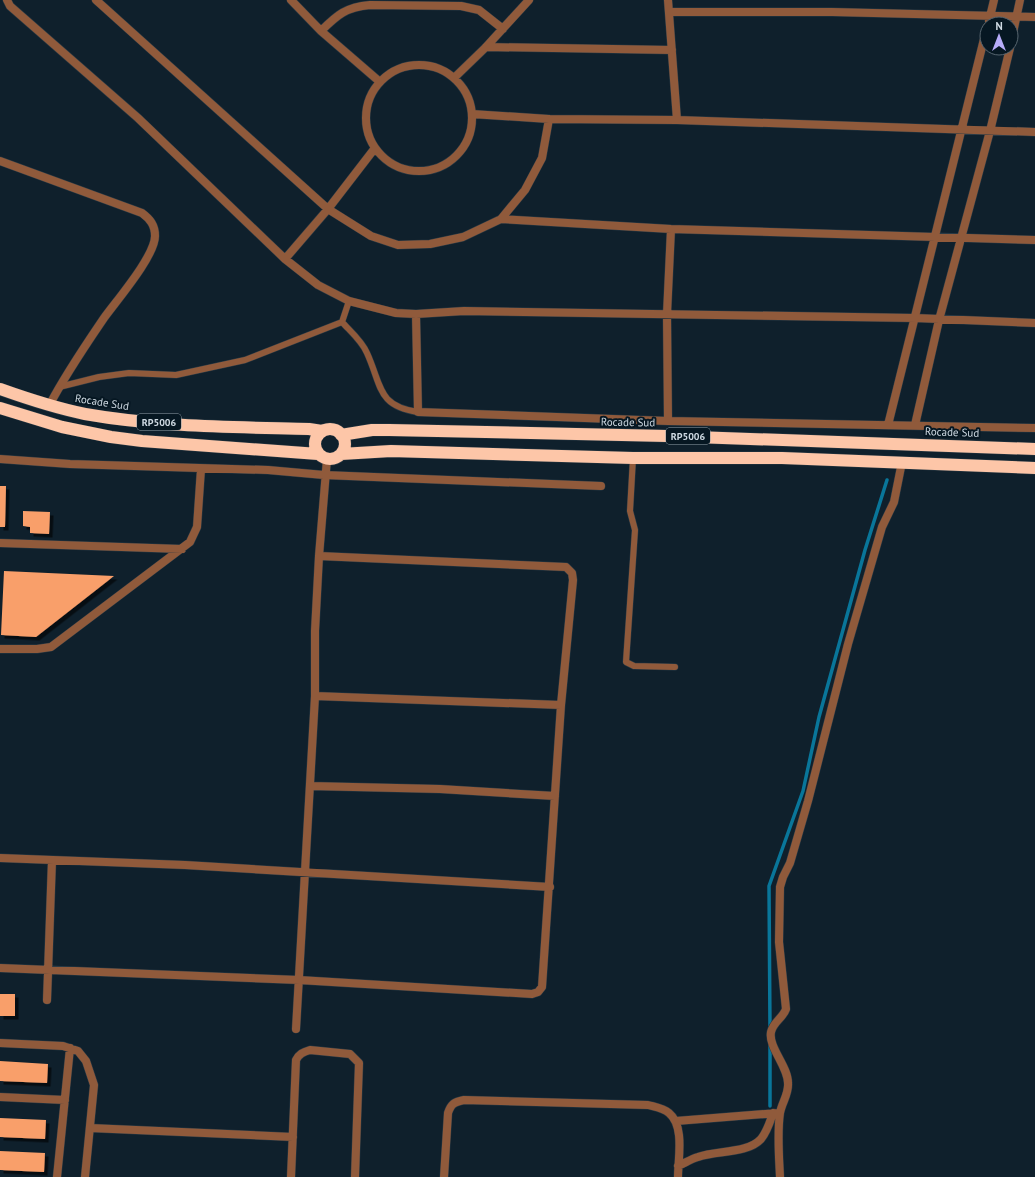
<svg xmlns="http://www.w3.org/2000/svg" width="1035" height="1177" viewBox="0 0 1035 1177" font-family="'PT Sans',sans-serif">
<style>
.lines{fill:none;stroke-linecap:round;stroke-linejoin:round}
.stream{stroke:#09769a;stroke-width:3.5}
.building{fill:#f99f6b;filter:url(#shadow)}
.lane-casing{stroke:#2a3a45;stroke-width:7}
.street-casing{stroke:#2a3a45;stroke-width:9}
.highway-casing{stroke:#2a3a45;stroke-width:13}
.lane{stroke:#905a3b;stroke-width:6}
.street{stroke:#905a3b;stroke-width:8}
.highway{stroke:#fdc6a8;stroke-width:12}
.labels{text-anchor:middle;stroke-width:4;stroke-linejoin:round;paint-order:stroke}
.shield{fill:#061722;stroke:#929fa8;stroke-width:1}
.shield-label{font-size:10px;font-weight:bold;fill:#ced9e2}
.street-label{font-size:11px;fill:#ced9e2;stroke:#061722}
</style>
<defs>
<filter id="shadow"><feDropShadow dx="3.5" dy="3.5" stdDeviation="0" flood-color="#0009"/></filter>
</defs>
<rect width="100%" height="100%" fill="#0f202c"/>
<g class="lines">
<path class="stream" d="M770 1029 769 886 803 791 819 717 865 550 887 480
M770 1044V1106"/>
</g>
<path class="building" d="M0 486H6L5 527H0Z
M23 511 50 512 49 534 30 533V527L23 526Z
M4 571 114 576 36 637 1 635Z
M0 994H15V1016H0Z
M0 1061 48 1064 47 1083 0 1081Z
M0 1118 46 1120 45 1139 0 1137Z
M0 1151 45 1153 44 1172 0 1170Z"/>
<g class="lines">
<defs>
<path id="lane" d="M342 322C350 331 362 341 367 353 382 386 377 406 418 412
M59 387 99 377 129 373 176 375 245 360 342 322 349 301
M633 458 630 511 635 530 626 662 634 666 675 667"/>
<path id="street" d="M7 0 10 6 138 118 285 259 318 285 349 301 396 313 416 314 464 311 915 318 1035 323
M96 0 328 209 371 236 398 245 430 244 463 237 501 219 525 190 542 158 549 119
M291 0 321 31 380 82
M668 0 677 120
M669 12H832L1035 17
M989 21 994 0
M321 31C337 15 346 7 370 5L461 6 479 10 503 29
M1011 42 1020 0
M486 47 672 50
M366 118a53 53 0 1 1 106 0a53 53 0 1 1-106 0Z
M454 78 486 47 529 0
M472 114 549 119 677 120 1035 132
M0 161 142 213C150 219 155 225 155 236 155 256 117 300 104 318 85 346 65 375 49 406
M501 219 671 229 1035 240
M285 259 328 209 375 148
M416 314 418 412 668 421 1035 428
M668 421 667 314 671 229
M888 425 987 27
M915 425 939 320 990 131 1010 48
M0 459 70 464 268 470 324 475 601 486
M0 543 182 549
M0 649H37L51 647 190 542 197 527 201 469
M315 696 561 705
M310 786 440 789 555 796
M0 858 185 865 550 887
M0 968 299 980 532 994 538 992 542 987 561 705 573 580 572 573 566 567 319 556
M47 1000 52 860
M296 1029 315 696V631L319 556 327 459
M0 1043 63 1046 78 1051 86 1061 94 1085 85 1177
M0 1097 65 1100
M676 1121 778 1113
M90 1128 293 1137
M678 1166C685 1163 691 1159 698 1157 717 1150 747 1154 761 1139 767 1132 770 1122 773 1113
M57 1177 70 1048
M291 1177 296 1060C299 1054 303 1052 310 1050L350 1054 359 1063 355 1177
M444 1177 448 1113C451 1104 454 1102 464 1100L648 1105C655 1107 663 1108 669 1113 685 1126 678 1159 678 1177
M780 1177C779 1156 777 1133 780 1113 782 1102 789 1094 788 1083 788 1066 768 1047 771 1032 773 1022 783 1018 786 1009L779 942 780 887 783 877 790 863 808 801 848 644 882 527 894 502 902 462"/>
<path id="highway" d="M0 389C28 399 55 408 85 414 158 427 235 427 309 429L322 431
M0 408 62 427 111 437 142 441 318 454
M315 444a15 15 0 1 1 30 0a15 15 0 1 1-30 0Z
M341 435 372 430H389L667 436 1035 449
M341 454 391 451 633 458H782L1035 468"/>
</defs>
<use href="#lane" class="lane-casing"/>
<use href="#street" class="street-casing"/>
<use href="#highway" class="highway-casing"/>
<use href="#lane" class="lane"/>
<use href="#street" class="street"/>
<use href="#highway" class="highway"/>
</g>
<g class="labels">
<g class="shield">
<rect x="137" y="414" width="44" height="16" rx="3"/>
<rect x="666" y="428" width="44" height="16" rx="3"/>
</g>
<g class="shield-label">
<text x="159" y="426">RP5006</text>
<text x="688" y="440">RP5006</text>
</g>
<g class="street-label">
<text transform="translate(102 402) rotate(9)" y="4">Rocade Sud</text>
<text transform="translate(628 422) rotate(1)" y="4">Rocade Sud</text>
<text transform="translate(952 432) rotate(2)" y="4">Rocade Sud</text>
</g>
</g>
<g transform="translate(999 36)"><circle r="19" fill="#061722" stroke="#56656f"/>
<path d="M0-3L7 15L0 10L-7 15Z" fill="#b6acf8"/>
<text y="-6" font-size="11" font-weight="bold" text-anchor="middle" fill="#ced9e2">N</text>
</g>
</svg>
